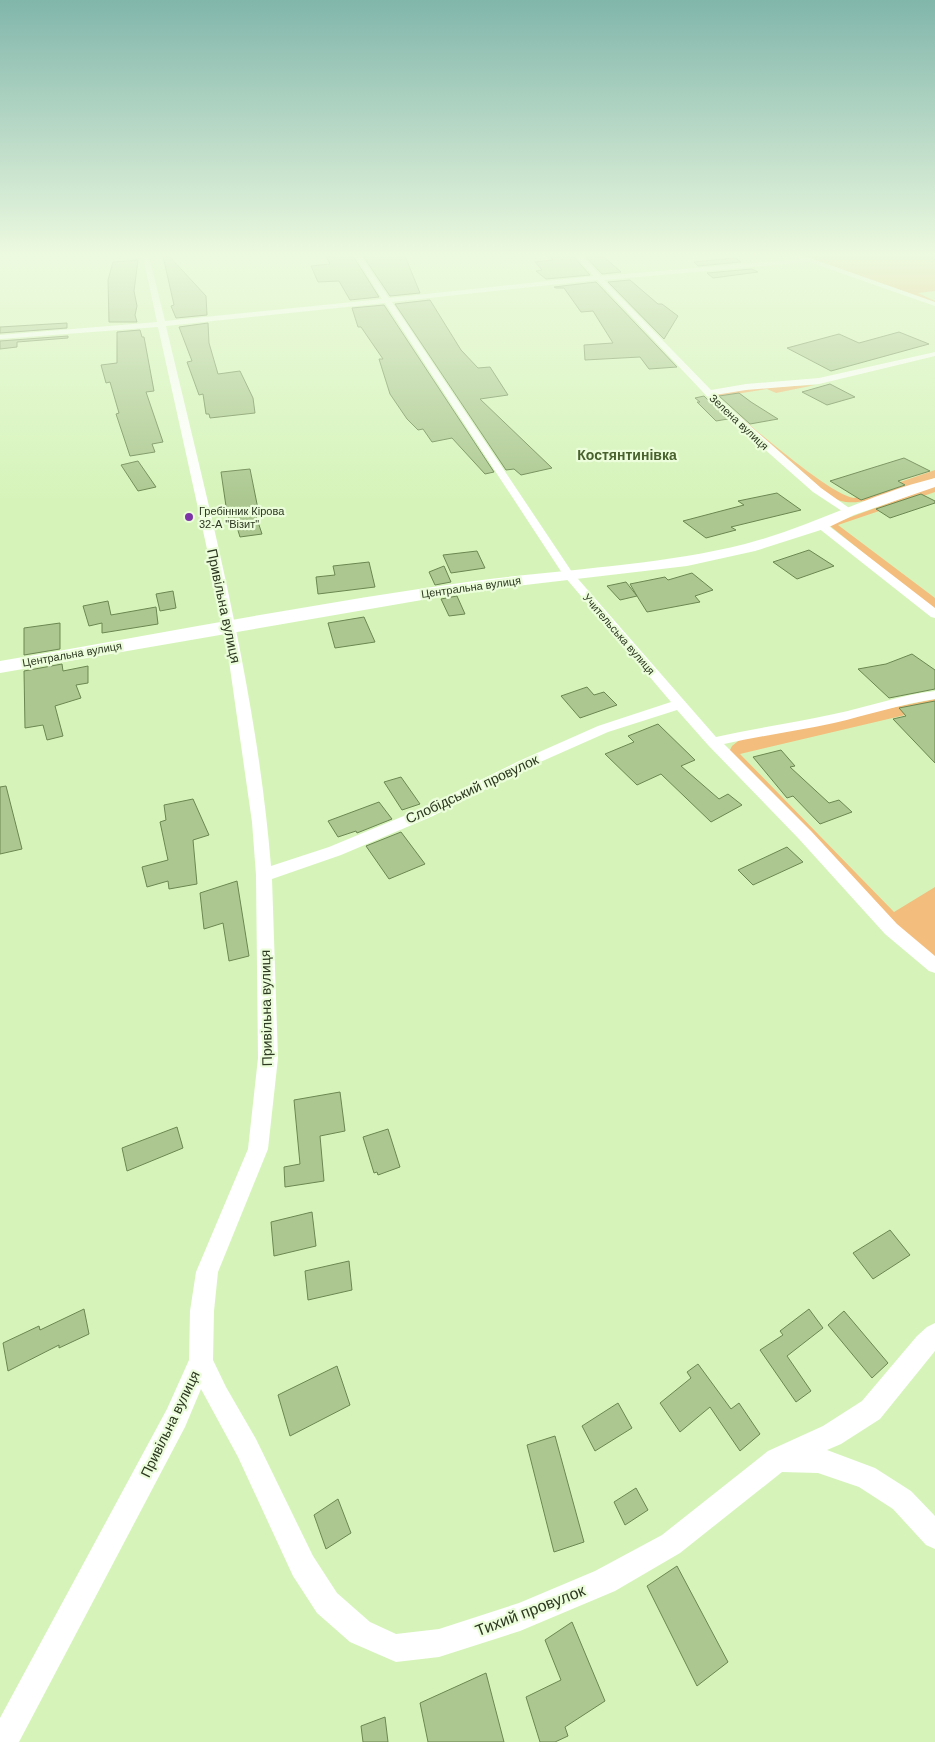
<svg xmlns="http://www.w3.org/2000/svg" width="935" height="1742" viewBox="0 0 935 1742" font-family="Arial,sans-serif">
<style>
.green{fill:#f3bd7d}
.building{fill:#acc890;stroke:#6c8751}
.lines{fill:none;stroke-linecap:round;stroke-linejoin:round}
.street{fill:#fff;fill-rule:evenodd}
.secondary{fill:#fff;fill-rule:evenodd}
.poi-dot{fill:#7c34a6;stroke:#ebfdda;stroke-width:2}
.labels{text-anchor:middle;stroke-width:4.5;stroke-linejoin:round;paint-order:stroke}
.far-street-label{font-size:11px;fill:#2c3720;stroke:#ebfdda}
.far-poi-label{font-size:11px;fill:#2c3720;stroke:#ebfdda;text-anchor:start}
.far-quarter-label{font-size:14px;font-weight:bold;fill:#48612d;stroke:#ebfdda}
.street-label{font-size:14px;fill:#2c3720;stroke:#ebfdda}
.near-street-label{font-size:16px;fill:#2c3720;stroke:#ebfdda}
</style>
<rect width="100%" height="100%" fill="#d6f4ba"/>
<path class="green" d="M803 256H935V291L918 293 935 301V303Z
M815 385 776 393 767 389 717 397 729 408C753 427 830 495 854 498L935 470V478C912 486 863 508 841 501 831 498 823 490 816 484L715 396 718 393 752 388Z
M935 486V492L838 525 935 598V611L829 525Z
M935 699V708L740 754 894 912 935 887V967L729 752 732 746 742 738Z"/>
<path class="building" d="M163 256H169L206 296 207 315 176 318 171 306 174 305Z
M326 256H353L379 297 350 300 339 281 318 282 311 266 330 264Z
M363 256H405L420 293 390 296Z
M550 256H573L590 275 546 279 536 271 542 270 535 262 553 260Z
M585 256 604 257 621 272 602 274Z
M735 258 741 262 698 266 694 262Z
M138 260 134 291 137 306 135 315 137 322H109L108 280 113 262Z
M752 269 758 272 713 278 707 273Z
M630 280 658 304H662L678 316 664 339 608 282Z
M596 282 677 367 649 369 640 357 585 360 584 345 613 343 593 311 581 312 564 288H556L554 287Z
M430 300 461 350 478 368 490 367 508 395 480 399 552 468 521 475 514 469 506 470 395 304Z
M384 305 494 472 485 474 452 438 432 442 423 429 418 430 407 419 390 394 379 359H383L361 327H358L352 308Z
M67 323V328L0 333V327Z
M208 323 209 343 218 374 240 371 253 398 255 413 210 418 209 414H206L203 394 199 395 187 362 192 361 179 327Z
M140 330 142 337H144L154 391 146 392 163 442 152 444 155 452 130 456 116 414 119 413 110 382 106 383 101 365 117 363V332Z
M899 332 929 344 831 371 787 348 839 334 859 343Z
M68 336V338L17 342V347L0 349V341Z
M830 384 855 397 827 405 802 392Z
M739 393 751 402 778 419 750 424 719 396Z
M704 396 718 410 728 419 716 421 697 402H700L695 398Z
M904 458 930 471 898 481 905 485 861 500 830 481Z
M138 461 156 487 138 491 121 465Z
M250 469 258 509 254 510 262 534 240 537 236 524H231L227 513 221 472Z
M777 493 801 510 731 527 736 530 706 538 683 521 744 505 738 501Z
M921 494 935 501V503L890 518 876 509Z
M809 550 834 566 797 579 773 562Z
M477 551 485 568 451 573 443 555Z
M369 562 375 587 318 594 316 577 335 575 333 566Z
M444 566 451 582 435 585 429 572Z
M692 573 713 590 695 596 700 602 647 612 637 596 620 600 607 586 626 582 637 596 630 584 665 577 668 580Z
M173 591 176 608 160 611 156 594Z
M457 596 465 614 449 616 441 599Z
M108 601 111 615 156 607 158 624 102 633V623L89 626 83 606Z
M364 617 375 642 335 648 328 623Z
M60 623V649L24 655V628Z
M912 654 935 670V689L889 698 858 669 886 664Z
M62 664 63 671 88 666V683L76 685 81 698 55 706 63 736 47 740 43 725 25 728 24 671Z
M587 687 594 695 604 692 617 705 580 718 561 696Z
M935 701V763L893 719 906 716 899 708Z
M658 724 695 760 681 766 719 799 728 794 742 805 711 822 661 774 637 785 605 754 634 742 628 736Z
M781 750 795 766 790 767 829 803 839 800 852 812 820 824 793 796 787 798 753 757Z
M401 777 420 804 402 810 384 782Z
M6 786 22 849 0 854V787Z
M193 799 209 835 193 840 197 884 169 889 168 881 147 887 142 867 168 860 160 822 166 820 164 805Z
M379 802 392 819 357 833 356 831 338 837 328 821Z
M401 832 425 864 389 879 366 846Z
M787 847 803 862 753 885 738 870Z
M237 881 249 956 229 961 223 923 204 929 200 893Z
M340 1092 345 1131 320 1136 324 1181 285 1187 284 1167 300 1164 294 1100Z
M177 1127 183 1148 127 1171 122 1148Z
M388 1129 400 1167 378 1175 377 1172 374 1173 363 1137Z
M312 1212 316 1246 274 1256 271 1222Z
M890 1230 910 1255 873 1279 853 1253Z
M349 1261 352 1290 308 1300 305 1271Z
M84 1309 89 1334 59 1348V1345L8 1371 3 1343 39 1326 40 1330Z
M809 1309 823 1328 787 1356 811 1391 796 1402 760 1350 783 1335 780 1331Z
M844 1311 888 1363 872 1378 828 1325Z
M698 1364 731 1409 739 1403 760 1434 740 1451 710 1407 680 1432 660 1403 691 1378 687 1372Z
M337 1366 350 1405 290 1436 278 1395Z
M618 1403 632 1428 595 1451 582 1426Z
M555 1436 584 1542 554 1552 527 1445Z
M636 1488 648 1510 625 1525 614 1502Z
M338 1499 351 1533 326 1549 314 1515Z
M677 1566 728 1662 697 1686 647 1586Z
M572 1622 605 1701 565 1727 568 1736 555 1742H540L526 1697 561 1680 545 1640Z
M486 1673 504 1742H428L420 1703Z
M385 1717 388 1742H363L361 1726Z"/>
<g class="lines">
<path class="street" d="M143 256H149L165 321 382 299 355 256H361L389 298 594 276 575 256H582L601 276 799 259 797 256H804L935 302V306L809 262 604 280 711 390 746 384 819 378 935 352V356L819 384 746 390 715 395 821 488 852 510 853 512 848 515 813 492 719 409 597 280 392 302 572 572 716 737C755 728 795 723 834 714 868 707 900 695 935 691V699C901 704 868 715 834 723 797 731 760 736 724 744L811 831 897 924 935 956V973L929 971 885 934 799 839 708 745 677 710 608 732 529 767 433 816 341 855 272 879 278 1058 268 1149 218 1272 214 1311 213 1360 226 1387 256 1439 313 1556 337 1593 370 1622 396 1634 439 1629 519 1603 595 1571 662 1535 768 1451 823 1426 862 1401 917 1336 927 1327 935 1323V1351L880 1419 841 1444 827 1450 875 1468 911 1491 935 1516V1549L926 1545 893 1509 859 1487 818 1473 782 1472 680 1553 615 1591 520 1631 439 1657 396 1662 350 1642 317 1613 293 1576 238 1457 201 1389 185 1427 19 1742H0V1718L167 1409 189 1360 190 1311 196 1272 248 1149 258 1058 256 875 252 822 224 626 158 327 0 339V335L157 322ZM385 303 564 576 671 702 598 726 519 761 423 808 329 847 271 866C256 683 208 504 166 326Z
M821 522 825 523 935 608V618L931 617 817 527 816 525Z"/>
<path class="secondary" d="M935 478V487L854 515 827 528 755 551 687 566 474 591 0 673V661C158 634 315 603 474 581 564 569 657 566 745 544 810 527 870 494 935 478Z"/>
</g>
<linearGradient id="sky" x2="0" y2="1"><stop stop-color="#81b6ab"/><stop offset="0.51" stop-color="#edfae0"/><stop offset="1" stop-color="#edfae0" stop-opacity="0"/></linearGradient>
<rect width="935" height="500" fill="url(#sky)"/>
<circle class="poi-dot" cx="189" cy="517" r="5"/>
<g class="labels">
<g class="far-street-label">
<text transform="translate(739 422) rotate(43)" y="4">Зелена вулиця</text>
<text transform="translate(471 587) rotate(-8)" y="4">Центральна вулиця</text>
<text transform="translate(619 634) rotate(49)" y="4">Учительська вулиця</text>
<text transform="translate(72 654) rotate(-10)" y="4">Центральна вулиця</text>
</g>
<g class="far-poi-label">
<text x="199" y="515">Гребінник Кірова<tspan x="199" dy="13">32-А "Візит"</tspan></text>
</g>
<g class="far-quarter-label">
<text x="627" y="460">Костянтинівка</text>
</g>
<g class="street-label">
<text transform="translate(224 606) rotate(78)" y="5">Привільна вулиця</text>
<text transform="translate(472 789) rotate(-25)" y="5">Слобідський провулок</text>
<text transform="translate(266 1008) rotate(-91)" y="5">Привільна вулиця</text>
<text transform="translate(170 1424) rotate(-64)" y="5">Привільна вулиця</text>
</g>
<g class="near-street-label">
<text transform="translate(530 1610) rotate(-21)" y="6">Тихий провулок</text>
</g>
</g>
</svg>
